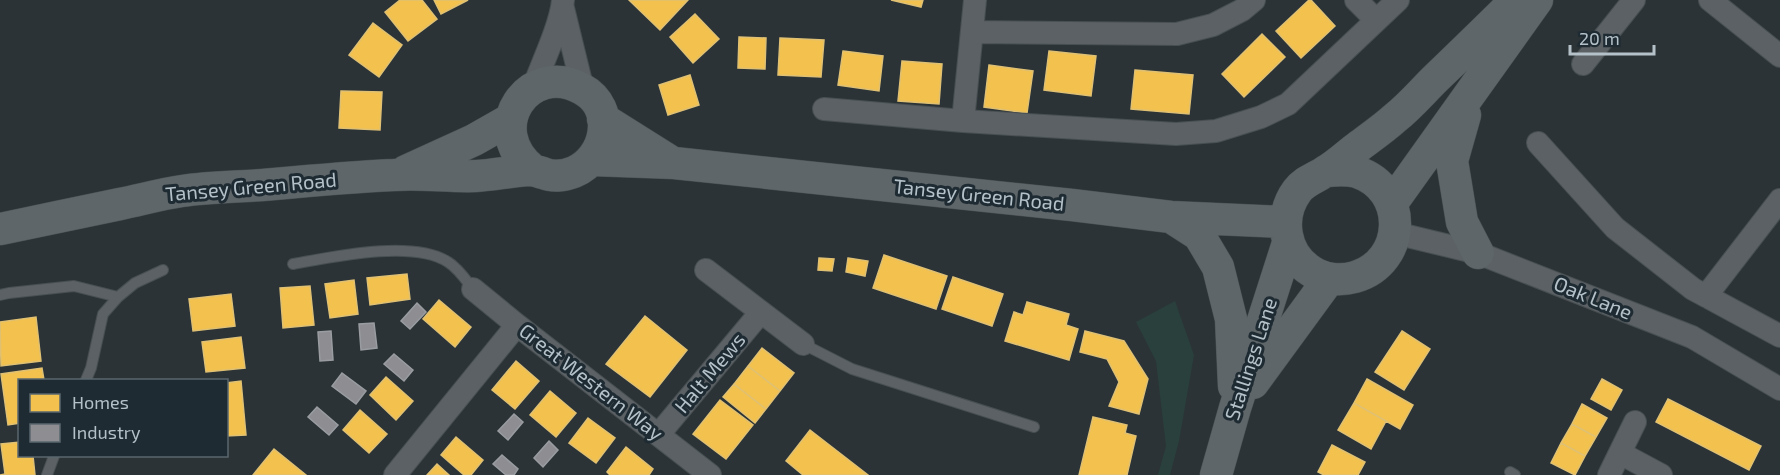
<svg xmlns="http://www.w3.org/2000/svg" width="1780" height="475" viewBox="0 0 1780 475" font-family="'Exo 2',sans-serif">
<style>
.green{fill:#2a403c}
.homes{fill:#f2c14e;stroke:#e0c173;stroke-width:1.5}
.industry{fill:#8d8d92;stroke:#999da2;stroke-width:1.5}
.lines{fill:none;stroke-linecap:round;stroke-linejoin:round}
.lane-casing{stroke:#484f52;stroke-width:12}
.street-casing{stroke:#484f52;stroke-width:24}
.secondary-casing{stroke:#484f52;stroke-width:33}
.lane{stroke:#5b6165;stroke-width:10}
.street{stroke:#5b6165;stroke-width:22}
.secondary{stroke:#5f666a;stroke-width:32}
.labels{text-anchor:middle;stroke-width:6;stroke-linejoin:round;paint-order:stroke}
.street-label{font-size:20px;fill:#b5c1c8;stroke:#1e2b32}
</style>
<rect width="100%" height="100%" fill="#2b3337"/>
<path class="green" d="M1175 301 1194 355 1179 441 1170 475H1158L1166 446 1156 361 1136 322Z"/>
<path class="homes" d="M400 0H422L437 19 408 41 385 12Z
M434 0H468L441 14Z
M629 0H688L660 30Z
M891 0H923L921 7Z
M1309 0H1311L1335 26 1301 58 1276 31Z
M695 14 719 39 693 63 670 37Z
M373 23 402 45 379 77 349 55Z
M1262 34 1285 57 1244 97 1222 74Z
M739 37 766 38 765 69 738 68Z
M780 38 824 40 821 77 778 75Z
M843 51 883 56 879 91 838 85Z
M1049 51 1096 56 1091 96 1044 90Z
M902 61 942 64 939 104 898 101Z
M989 65 1033 71 1027 113 984 107Z
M1135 70 1193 75 1189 114 1131 109Z
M690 75 699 105 668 115 659 85Z
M341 91 382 92 380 130 339 128Z
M884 255 947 276 936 309 873 288Z
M819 258 834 259 832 271 818 270Z
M848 258 868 261 865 276 846 272Z
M407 274 410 299 370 305 367 278Z
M953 277 1003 294 992 326 942 309Z
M354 280 358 314 330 318 325 284Z
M310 286 314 325 283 328 280 288Z
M231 294 235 326 193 331 189 299Z
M439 300 471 327 455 347 423 319Z
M1027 302 1069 314 1066 325 1078 329 1069 360 1005 341 1014 312 1023 315Z
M645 316 687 350 650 397 606 364Z
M36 317 41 361 1 366 0 322Z
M1085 331 1124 341 1148 379 1139 414 1109 406 1119 382 1107 359 1080 352Z
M1402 331 1430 349 1404 390 1375 372Z
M241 337 245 368 206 372 202 342Z
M762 348 794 373 780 391 748 366Z
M516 361 539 381 515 409 492 390Z
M748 366 780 391 766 409 734 384Z
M42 368 44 380H20V423L8 425 1 374Z
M386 377 413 401 396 420 370 395Z
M1367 379 1413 405 1400 429 1354 403Z
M1602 379 1622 390 1611 410 1591 399Z
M241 381 246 435 226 436V383Z
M734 384 766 409 755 423 723 397Z
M550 391 576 413 556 437 530 415Z
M1668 399 1761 446 1749 470 1656 422Z
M720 400 753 425 726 459 693 434Z
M1354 403 1386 421 1371 449 1338 430Z
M1582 404 1607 418 1596 437 1572 424Z
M360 410 387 434 369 453 343 430Z
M1093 417 1127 425 1125 433 1136 436 1127 475H1079Z
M588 418 615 438 596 463 569 443Z
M1572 424 1596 437 1585 456 1561 443Z
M810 430 868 475H803L786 461Z
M456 437 483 460 471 475H464L441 455Z
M20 442V456H33L35 475H0L5 474 1 444Z
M1561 443 1585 456 1575 475 1551 463Z
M1332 445 1365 462 1358 475H1324L1318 472Z
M626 447 653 469 649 475H610L607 472Z
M274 449 306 475H253Z
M437 464 449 475H427Z"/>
<path class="industry" d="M417 303 426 312 410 329 401 321Z
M374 323 377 348 361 350 359 324Z
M331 331 333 360 320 361 318 332Z
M394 354 413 370 404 381 384 364Z
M342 373 366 391 356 404 332 386Z
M317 407 338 425 329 435 308 417Z
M514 414 523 422 508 440 498 431Z
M549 441 558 450 543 467 534 458Z
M502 455 518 469 514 475H506L493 464Z"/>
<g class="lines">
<defs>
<path id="lane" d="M293 264C332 257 413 239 448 262 458 268 466 280 473 289
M0 295 9 293 74 286 118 297
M803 344 852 369 1034 427
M86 380 91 368 103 314 118 297 135 283 163 270
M1510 472 1515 475
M47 475 54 456"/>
<path id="street" d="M1356 0 1376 20
M1710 0 1780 56
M563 8 583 90
M972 32 1177 34 1213 25 1242 10 1254 0
M1583 64 1634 0
M533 88C542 64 561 24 563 0
M824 109 963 121 1176 134 1216 131 1261 117 1288 104 1398 0
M963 121 975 0
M1538 143 1615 228 1693 289 1780 336
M1395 233 1478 253 1692 337 1780 389
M706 270 803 344
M473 289 517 325 710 475
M1706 296 1780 200
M659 434 761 312
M1620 453 1661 475
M395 475 517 325
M1609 475 1635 422"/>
<path id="secondary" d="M1465 115 1452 161 1462 222 1478 253
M603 119 673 163
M592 160 674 163 1072 205 1171 217 1285 222
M406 171 474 140 511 119
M1326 171C1336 170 1347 169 1357 172 1409 189 1407 262 1355 277 1341 281 1324 280 1311 271 1284 254 1278 217 1297 191 1304 181 1316 178 1326 171 1338 164 1348 154 1359 146 1371 137 1384 128 1395 118 1409 107 1421 93 1434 80 1462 53 1489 27 1516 0
M1392 203 1537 0
M1171 217 1199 235 1218 267 1231 319 1234 386
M0 229C40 221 80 212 120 204 140 200 161 194 182 191 208 187 236 187 263 185 307 181 350 177 394 175 421 173 449 177 476 176 494 175 512 171 530 170 535 170 538 172 543 173 552 177 564 176 574 172 607 158 617 108 582 89 529 59 481 129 533 170
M1253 383 1329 279
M1216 475 1235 408 1288 243"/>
</defs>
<use href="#lane" class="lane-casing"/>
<use href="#street" class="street-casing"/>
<use href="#secondary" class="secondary-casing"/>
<use href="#lane" class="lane"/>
<use href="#street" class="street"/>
<use href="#secondary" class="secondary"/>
</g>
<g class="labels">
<g class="street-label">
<text transform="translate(251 187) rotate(-5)" y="7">Tansey Green Road</text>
<text transform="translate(979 195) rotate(6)" y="7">Tansey Green Road</text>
<text transform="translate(1593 298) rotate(22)" y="7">Oak Lane</text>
<text transform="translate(1251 359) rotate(-72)" y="7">Stallings Lane</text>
<text transform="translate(710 373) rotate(-50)" y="7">Halt Mews</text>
<text transform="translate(591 382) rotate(38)" y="7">Great Western Way</text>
</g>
</g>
<rect x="18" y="379" width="210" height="78" fill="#1e2b32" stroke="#5a676e" stroke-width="1.5"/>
<rect x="30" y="394" width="30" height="18" fill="#f2c14e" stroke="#5a676e" stroke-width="1.5"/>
<text x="72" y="409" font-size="18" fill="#b5c1c8">Homes</text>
<rect x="30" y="424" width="30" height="18" fill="#8d8d92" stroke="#5a676e" stroke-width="1.5"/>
<text x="72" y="439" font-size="18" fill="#b5c1c8">Industry</text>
<path d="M1570 45v9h84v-9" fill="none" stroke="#b5c1c8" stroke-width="3"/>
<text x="1579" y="45" font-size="18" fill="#b5c1c8" stroke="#1e2b32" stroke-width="4.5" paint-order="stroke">20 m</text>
</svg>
